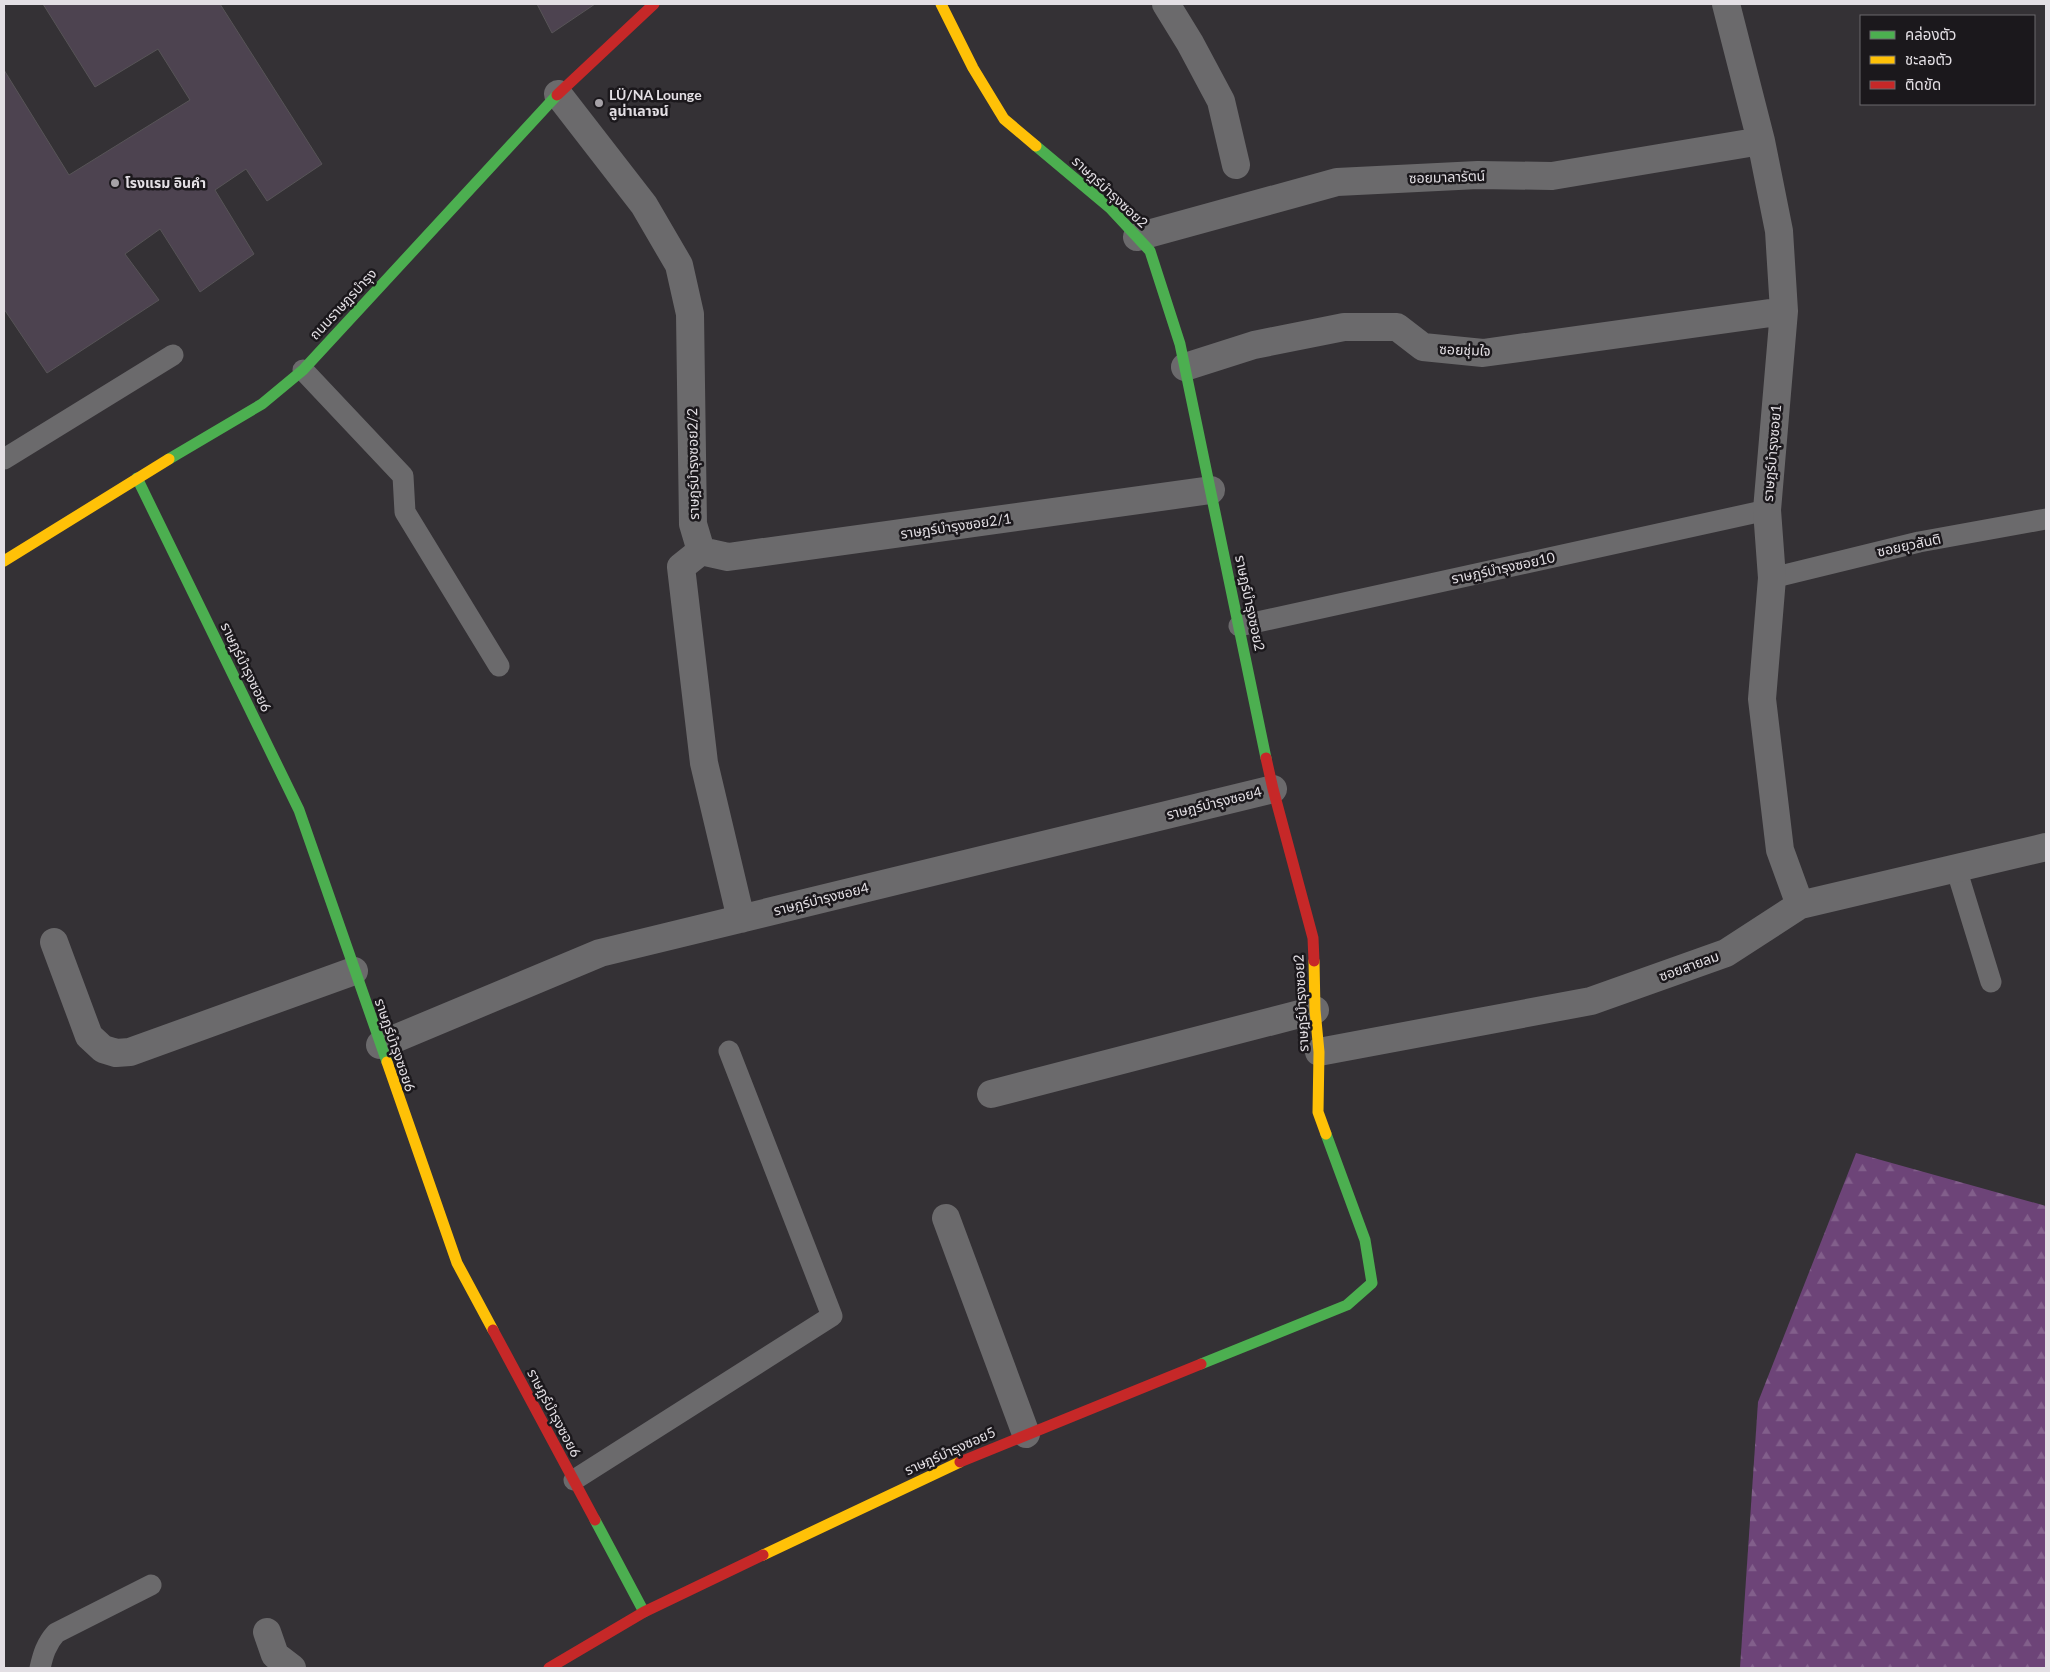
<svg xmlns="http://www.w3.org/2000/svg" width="2050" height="1672" viewBox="0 0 2050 1672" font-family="Lato,'Noto Sans Thai',sans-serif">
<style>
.forest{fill:url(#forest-firs)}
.building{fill:#4d4350;stroke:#575457}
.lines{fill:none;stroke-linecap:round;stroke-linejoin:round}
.lane{stroke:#6b6a6c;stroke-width:21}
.street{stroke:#6b6a6c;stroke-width:28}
.fast{stroke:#4caf50;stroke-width:11}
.slow{stroke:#ffc107;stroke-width:11}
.jam{stroke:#c62828;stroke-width:11}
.poi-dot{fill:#a6a2a7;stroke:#1b181c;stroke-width:2}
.labels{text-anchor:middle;stroke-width:5;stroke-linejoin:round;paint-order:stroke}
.poi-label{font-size:14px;font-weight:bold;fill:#e3dfe4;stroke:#1b181c;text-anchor:start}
.street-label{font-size:14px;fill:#e3dfe4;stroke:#1b181c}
</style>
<defs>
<pattern id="forest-firs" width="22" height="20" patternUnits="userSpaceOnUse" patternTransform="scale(1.25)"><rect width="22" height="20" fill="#6d4478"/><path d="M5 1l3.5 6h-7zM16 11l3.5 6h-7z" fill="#825f8b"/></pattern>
</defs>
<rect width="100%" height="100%" fill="#343135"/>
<path class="forest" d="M1856 1153 2046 1206V1668H1740L1758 1402Z"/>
<path class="building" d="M43 4H220L322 164 267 201 246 169 215 190 254 254 200 292 160 229 125 254 159 300 47 373 4 309V70L69 175 190 100 158 49 95 87Z
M537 4H595L552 33Z"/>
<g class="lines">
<path class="lane" d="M303 370 403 476 405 512 499 666
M4 459 173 355
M1772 578 1919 542 2046 519
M1239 626 1767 510
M1956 868 1991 982
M574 1480 832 1316 729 1051
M40 1668C43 1655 46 1644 56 1633L151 1585"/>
<path class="street" d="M1166 4 1190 43 1221 101 1236 165
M1726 4 1761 141 1779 231 1784 311 1767 510 1772 578 1762 699 1780 850 1800 905
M558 94 644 205 679 265 690 314 693 524 701 551 681 567 704 763 741 919
M1137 237 1337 182 1478 175 1552 176 1761 141
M1185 367 1254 345 1344 327H1397L1423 347 1483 353 1784 311
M701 551 728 557 1211 490
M54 942 89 1036 103 1049 116 1053 130 1052 354 971
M380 1045 600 953 1273 789
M1319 1052 1591 1001 1726 953 1800 905 2046 847
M991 1094 1315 1010
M946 1218 1026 1434
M267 1632 275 1655 292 1668"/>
<path class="fast" d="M1036 146 1110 208 1150 251 1180 344 1266 758
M169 459 262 404 303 370 557 95
M137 478 299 810 387 1062
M1201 1364 1347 1305 1372 1283 1365 1240 1326 1134
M595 1520 644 1612"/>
<path class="slow" d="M941 4 973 68 1004 119 1036 146
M4 561 169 459
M1314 961 1315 1010 1319 1052 1318 1112 1326 1134
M387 1062 457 1263 493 1330
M763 1555 960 1462"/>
<path class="jam" d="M557 95 654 4
M1266 758 1273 789 1313 938 1314 961
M493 1330 595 1520
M960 1462 1201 1364
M549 1668 644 1612 763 1555"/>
</g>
<g class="poi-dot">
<circle cx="599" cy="103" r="5"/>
<circle cx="115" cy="183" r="5"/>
</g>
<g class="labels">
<g class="poi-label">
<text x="609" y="100">LÜ/NA Lounge<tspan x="609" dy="16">ลูน่าเลาจน์</tspan></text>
<text x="125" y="188">โรงแรม อินคำ</text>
</g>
<g class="street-label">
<text transform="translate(1447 177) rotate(-2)" y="5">ซอยมาลารัตน์</text>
<text transform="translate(1110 192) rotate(43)" y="5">ราษฎร์บำรุงซอย2</text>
<text transform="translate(343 304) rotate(-47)" y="5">ถนนราษฎรบำรุง</text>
<text transform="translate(1465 350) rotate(2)" y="5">ซอยชุ่มใจ</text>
<text transform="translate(1772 453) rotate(-85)" y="5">ราษฎร์บำรุงซอย1</text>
<text transform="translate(693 464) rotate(-91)" y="5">ราษฎร์บำรุงซอย2/2</text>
<text transform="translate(956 526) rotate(-8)" y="5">ราษฎร์บำรุงซอย2/1</text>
<text transform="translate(1909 545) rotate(-12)" y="5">ซอยยุวสันติ</text>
<text transform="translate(1503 568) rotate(-12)" y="5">ราษฎร์บำรุงซอย10</text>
<text transform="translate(1250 603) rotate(78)" y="5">ราษฎร์บำรุงซอย2</text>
<text transform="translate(246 667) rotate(64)" y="5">ราษฎร์บำรุงซอย6</text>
<text transform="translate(1214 803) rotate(-14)" y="5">ราษฎร์บำรุงซอย4</text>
<text transform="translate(821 899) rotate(-14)" y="5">ราษฎร์บำรุงซอย4</text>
<text transform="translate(1689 966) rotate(-20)" y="5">ซอยสายลม</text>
<text transform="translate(1301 1003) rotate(-93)" y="5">ราษฎร์บำรุงซอย2</text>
<text transform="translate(395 1045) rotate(71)" y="5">ราษฎร์บำรุงซอย6</text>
<text transform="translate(554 1413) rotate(62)" y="5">ราษฎร์บำรุงซอย6</text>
<text transform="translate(950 1451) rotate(-24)" y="5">ราษฎร์บำรุงซอย5</text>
</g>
</g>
<rect width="2050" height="1672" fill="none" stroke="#e3dfe4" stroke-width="10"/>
<rect x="1860" y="15" width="175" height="90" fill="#1b181c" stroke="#6b686c"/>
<rect x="1870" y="31" width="25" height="8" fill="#4caf50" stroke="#6b686c"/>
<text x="1905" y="40" font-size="15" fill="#e3dfe4">คล่องตัว</text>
<rect x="1870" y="56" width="25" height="8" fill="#ffc107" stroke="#6b686c"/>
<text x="1905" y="65" font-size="15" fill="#e3dfe4">ชะลอตัว</text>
<rect x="1870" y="81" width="25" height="8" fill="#c62828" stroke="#6b686c"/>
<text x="1905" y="90" font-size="15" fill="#e3dfe4">ติดขัด</text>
</svg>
